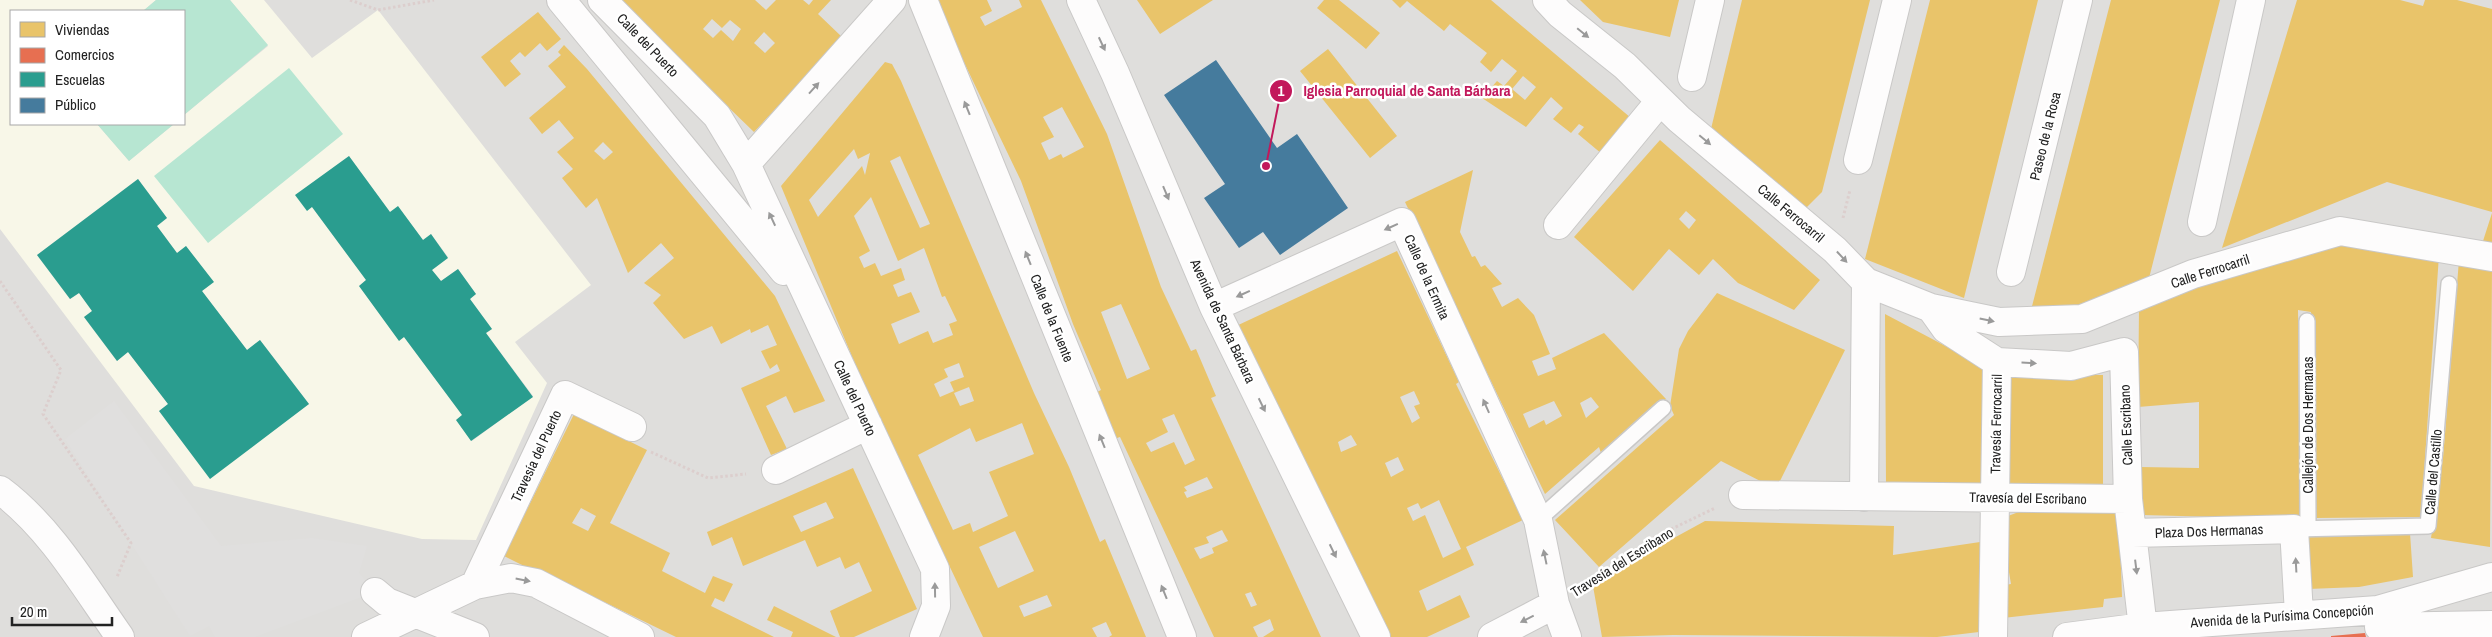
<svg xmlns="http://www.w3.org/2000/svg" width="2492" height="637" viewBox="0 0 2492 637" font-family="'Archivo Narrow',sans-serif">
<style>
.residential{fill:#dfdedc;fill-rule:evenodd}
.education{fill:#f8f7e8;fill-rule:evenodd}
.pitch{fill:#b7e6d2}
.parking{fill:#e0dfde}
.homes{fill:#e9c46a;fill-rule:evenodd}
.shops{fill:#e76f51}
.schools{fill:#2a9d8f}
.public{fill:#457b9d}
.lines{fill:none;stroke-linecap:round;stroke-linejoin:round}
.lane-casing{stroke:#c9c8c7;stroke-width:18}
.street-casing{stroke:#c9c8c7;stroke-width:30}
.path{stroke:#dccecd;stroke-width:3;stroke-dasharray:2.5 2.5;stroke-linecap:butt}
.lane{stroke:#fdfcfc;stroke-width:15}
.street{stroke:#fdfcfc;stroke-width:28}
.oneway{fill:#9a9a9a}
.labels{text-anchor:middle;stroke-width:5;stroke-linejoin:round;paint-order:stroke}
.street-label{font-size:14px;fill:#222;stroke:#fff}
.leader{fill:none;stroke:#c2185b;stroke-width:2}
.callout-dot{fill:#c2185b;stroke:#fff;stroke-width:2}
.mark-label{font-size:15px;text-anchor:middle;font-weight:bold;fill:#fff}
.callout-label{font-size:15px;text-anchor:middle;font-weight:bold;fill:#c2185b;stroke:#fff;stroke-width:5;stroke-linejoin:round;paint-order:stroke}
</style>
<rect width="100%" height="100%" fill="#f0eeeb"/>
<path class="residential" d="M0 0H2492V637H0ZM11 11H184V124H11Z"/>
<path class="education" d="M0 0H156L143 11H11V124H97L129 161 174 124H184V115L268 46 230 0H264L312 58 378 10 591 285 515 342 547 383 476 540 422 539 194 486 0 229ZM349 156 390 212 398 207 423 240 431 234 448 257 432 270 441 281 458 269 476 294 470 299 492 329 486 333 533 396 472 441 456 420 462 415 404 337 399 340 359 286 366 280 312 207 296 195ZM138 179 167 218 157 226 177 253 186 246 213 282 202 291 247 350 260 340 309 404 210 478 159 411 168 404 128 352 117 361 84 317 92 311 79 293 70 299 37 255Z"/>
<path class="pitch" d="M156 0H230L268 45 184 115V11H143Z
M289 68 343 134 208 243 154 176Z
M97 124H174L129 161Z"/>
<path class="parking" d="M114 401 221 546 312 538 367 546 359 573 375 592 255 637H215L209 626 190 636 65 439Z"/>
<path class="homes" d="M622 0H755L766 10 776 0H803L809 5 813 0H831L818 14 842 37 754 132 633 15 635 13ZM712 19 722 28 730 20 741 29 733 41 721 30 713 38 703 29ZM764 32 775 43 765 53 754 43Z
M934 0H987L992 11 980 17 985 26 1022 7 1019 0H1041L1107 134 1161 287 1191 351 1196 349 1216 396 1211 398 1321 637H1263L1274 630 1270 619 1253 627 1258 637H1214L1120 437 1114 439 1095 393 1101 390 1073 324 1021 181ZM1062 107 1084 147 1063 158 1061 154 1049 160 1041 143 1054 137 1043 117ZM1121 304 1150 369 1127 379 1101 312ZM1174 414 1195 460 1185 465 1174 442 1151 452 1146 443 1168 432 1162 419ZM1207 477 1213 488 1187 498 1184 492 1187 491 1184 487ZM1222 530 1228 541 1212 548 1214 553 1200 559 1194 548 1209 543 1206 537ZM1251 592 1257 605 1251 607 1245 594Z
M1137 0H1213L1160 34Z
M1324 0H1339L1380 33 1366 49 1317 8Z
M1392 0H1491L1631 118 1602 154 1578 134 1584 127 1579 124 1571 133 1553 119 1563 108 1551 97 1526 127 1482 98 1497 81 1504 86 1517 71 1502 59 1491 72 1480 62 1487 53 1450 24 1444 31 1407 1 1400 8ZM1523 76 1536 87 1525 100 1512 89Z
M1580 0H1679L1670 37 1603 22Z
M1742 0H1870L1822 192 1804 210 1710 133Z
M1930 0H2038L1964 298 1865 259Z
M2111 0H2220L2147 286 2070 313 2030 314Z
M2297 0H2400L2423 6 2425 0H2457L2492 9V212L2387 182 2222 248Z
M538 12 561 39 547 51 540 43 525 57 520 52 510 61 521 74 505 87 481 57Z
M564 45 587 69 775 296 825 401 794 413 786 396 766 406 787 449 771 455 741 388 780 371 777 364 770 369 761 351 777 345 768 325 751 333 750 329 721 344 712 326 684 339 653 303 661 295 644 283 674 258 661 243 628 273 597 198 586 208 562 178 573 169 557 152 574 138 559 120 542 134 529 118 566 87 548 66 561 55 558 52ZM603 142 613 152 604 160 594 151Z
M1328 49 1397 136 1370 158 1300 71Z
M885 62 892 64 901 81 1034 393 1069 467 1100 542 1105 539 1146 637H1109L1112 635 1106 622 1092 628 1097 637H983L863 383 781 186ZM854 149 858 159 870 153 865 175 862 166 818 217 809 200ZM900 156 930 224 920 228 890 161ZM871 197 898 261 924 248 942 297 945 296 957 321 949 324 953 335 933 343 928 331 899 344 891 324 920 312 911 292 898 297 893 285 905 280 901 268 881 276 875 263 864 268 859 257 870 251 854 216ZM959 363 964 377 950 382 954 391 940 397 934 384 948 377 944 369ZM969 387 974 401 960 406 954 393ZM1022 423 1034 454 989 472 1008 516 973 532 970 523 953 530 918 455 970 428 976 442ZM1015 531 1034 571 998 588 979 547ZM1047 595 1052 606 1024 617 1019 606Z
M1660 140 1820 280 1794 310 1738 283 1713 259 1699 275 1669 249 1633 291 1574 237ZM1686 211 1696 220 1689 229 1679 219Z
M1473 170 1460 232 1472 257 1475 256 1481 267 1485 265 1502 284 1492 288 1502 307 1518 298 1534 315 1550 354 1532 361 1538 376 1556 369 1552 358 1604 333 1666 399 1606 454 1603 450 1601 453 1599 447 1545 494 1405 202ZM1591 397 1599 407 1586 418 1580 403ZM1554 401 1562 416 1546 425 1544 420 1529 428 1523 414Z
M2492 213V243L2483 241Z
M2359 239 2439 255 2421 517 2314 518 2311 312 2298 310 2300 519 2142 515 2140 467 2199 468V402L2138 407 2139 308 2316 244Z
M1397 251 1459 382 1456 384 1523 520 1466 547 1474 565 1419 591 1427 611 1460 595 1470 617 1427 637H1385L1234 327ZM1414 391 1420 404 1414 406 1420 418 1412 423 1400 397ZM1351 435 1357 445 1341 452 1338 442ZM1398 457 1404 470 1391 477 1385 463ZM1439 500 1461 549 1443 558 1425 515 1413 521 1407 508 1418 503 1421 509Z
M2459 260 2492 267 2490 547 2431 538 2443 458Z
M1717 293 1845 350 1776 489 1721 461 1599 567 1555 520 1674 415 1670 406 1679 349 1688 331Z
M1885 314 1987 368 1986 485H1886Z
M2010 374 2103 375V484L2010 483Z
M574 414 647 450 610 523 670 553 662 571 705 593 713 576 733 584 724 602 715 598 711 606 774 637H676L596 598 594 601 504 556ZM581 508 596 516 588 531 572 523Z
M853 468 917 609 854 637H840L830 611 872 591 859 562 845 569 840 557 817 567 805 540 743 566 732 537 712 546 707 532ZM826 502 834 518 801 532 793 516Z
M2032 507 2119 509 2122 597 2104 599 2103 607 2003 618 1999 586 2011 584 2000 519Z
M1705 521 1894 526 1893 555 1980 542 1979 632 1937 637 1673 635 1602 637 1593 586 1641 556Z
M2410 533 2413 577 2359 587 2308 589 2305 536Z
M774 606 836 637H791L793 632 767 620Z"/>
<path class="shops" d="M2365 633 2366 637H2331V636Z"/>
<path class="schools" d="M349 156 390 212 398 206 423 240 431 234 448 258 432 270 441 281 458 269 476 294 470 299 492 329 486 333 533 397 471 441 456 420 462 415 404 337 399 341 359 286 366 280 312 207 307 211 295 195Z
M138 179 167 218 157 226 177 253 186 246 214 282 202 291 247 350 260 340 309 404 210 479 159 411 168 404 128 352 117 361 84 317 92 311 79 293 70 299 37 255Z"/>
<path class="public" d="M1216 60 1277 148 1297 134 1348 208 1280 255 1263 232 1239 248 1204 198 1225 184 1164 95Z"/>
<g class="lines">
<defs>
<path id="lane" d="M2307 321 2308 529
M1538 520 1663 408
M2294 529 2428 526 2449 284"/>
<path id="street" d="M561 0 784 271
M602 0 717 116 746 164
M892 0 746 164 935 569 936 606 924 637
M923 0 1182 637
M1081 0 1115 73 1214 307 1376 637
M1547 0 1560 14 1625 66 1679 119 1835 250 1866 282 1931 308 1999 322 2082 319 2193 274 2340 231 2492 257
M1692 77 1710 0
M1858 160 1897 0
M2202 222 2251 0
M1558 225 1660 101
M2011 272 2078 0
M1214 307 1402 222 1538 520 1555 604
M1931 308 1946 329 1997 362 2071 366 2124 352 2128 499
M776 470 868 425
M0 490C51 528 84 586 120 637
M1743 495 2128 499 2132 533
M1864 497 1866 282
M475 585 565 395 632 427
M375 592 387 602 475 637
M2379 627 2492 625
M366 637 475 585 511 578 536 583 640 637
M1492 637 1555 604 1567 637
M1993 637 1997 362
M2067 637 2143 627 2378 610 2492 577
M2144 637 2132 533 2294 529 2299 614"/>
</defs>
<use href="#lane" class="lane-casing"/>
<use href="#street" class="street-casing"/>
<path class="path" d="M350 0 378 10 434 0
M1843 218 1850 190
M0 281 61 370 43 414 131 543 117 577
M651 452 708 478 746 474
M1583 586 1655 537 1715 508"/>
<use href="#lane" class="lane"/>
<use href="#street" class="street"/>
</g>
<defs><path id="oneway-solid" d="M-6-.8H1V-3.2L6.5 0L1 3.2V.8H-6Z" transform="scale(1.25)"/></defs>
<g class="oneway">
<use href="#oneway-solid" transform="translate(1583 33) rotate(39)"/>
<use href="#oneway-solid" transform="translate(1102 44) rotate(65)"/>
<use href="#oneway-solid" transform="translate(814 88) rotate(-48)"/>
<use href="#oneway-solid" transform="translate(967 108) rotate(-112)"/>
<use href="#oneway-solid" transform="translate(1705 140) rotate(40)"/>
<use href="#oneway-solid" transform="translate(1166 193) rotate(67)"/>
<use href="#oneway-solid" transform="translate(772 219) rotate(-115)"/>
<use href="#oneway-solid" transform="translate(1391 227) rotate(156)"/>
<use href="#oneway-solid" transform="translate(1842 257) rotate(47)"/>
<use href="#oneway-solid" transform="translate(1028 258) rotate(-112)"/>
<use href="#oneway-solid" transform="translate(1243 294) rotate(156)"/>
<use href="#oneway-solid" transform="translate(1987 320) rotate(12)"/>
<use href="#oneway-solid" transform="translate(2029 363) rotate(3)"/>
<use href="#oneway-solid" transform="translate(1262 405) rotate(64)"/>
<use href="#oneway-solid" transform="translate(1486 406) rotate(-114)"/>
<use href="#oneway-solid" transform="translate(1102 441) rotate(-112)"/>
<use href="#oneway-solid" transform="translate(1333 551) rotate(64)"/>
<use href="#oneway-solid" transform="translate(1545 557) rotate(-102)"/>
<use href="#oneway-solid" transform="translate(2296 565) rotate(-93)"/>
<use href="#oneway-solid" transform="translate(2136 567) rotate(83)"/>
<use href="#oneway-solid" transform="translate(523 580) rotate(11)"/>
<use href="#oneway-solid" transform="translate(935 590) rotate(-91)"/>
<use href="#oneway-solid" transform="translate(1164 592) rotate(-112)"/>
<use href="#oneway-solid" transform="translate(1527 619) rotate(153)"/>
</g>
<g class="labels">
<g class="street-label">
<text transform="translate(648 45) rotate(46)" y="5">Calle del Puerto</text>
<text transform="translate(2045 136) rotate(-76)" y="5">Paseo de la Rosa</text>
<text transform="translate(1791 213) rotate(40)" y="5">Calle Ferrocarril</text>
<text transform="translate(2210 271) rotate(-18)" y="5">Calle Ferrocarril</text>
<text transform="translate(1427 277) rotate(66)" y="5">Calle de la Ermita</text>
<text transform="translate(1052 318) rotate(68)" y="5">Calle de la Fuente</text>
<text transform="translate(1223 321) rotate(65)" y="5">Avenida de Santa Bárbara</text>
<text transform="translate(855 398) rotate(65)" y="5">Calle del Puerto</text>
<text transform="translate(1996 424) rotate(-89)" y="5">Travesía Ferrocarril</text>
<text transform="translate(2126 425) rotate(-92)" y="5">Calle Escribano</text>
<text transform="translate(2308 425) rotate(-90)" y="5">Callejón de Dos Hermanas</text>
<text transform="translate(536 456) rotate(-65)" y="5">Travesía del Puerto</text>
<text transform="translate(2433 472) rotate(-85)" y="5">Calle del Castillo</text>
<text transform="translate(2028 498) rotate(1)" y="5">Travesía del Escribano</text>
<text transform="translate(2209 531) rotate(-2)" y="5">Plaza Dos Hermanas</text>
<text transform="translate(1622 562) rotate(-32)" y="5">Travesía del Escribano</text>
<text transform="translate(2282 616) rotate(-4)" y="5">Avenida de la Purísima Concepción</text>
</g>
</g>
<path class="leader" d="M1266 166L1281 91"/>
<g class="callout-dot">
<circle cx="1266" cy="166" r="5"/>
<circle cx="1281" cy="91" r="12"/>
</g>
<g class="mark-label">
<text x="1281" y="96">1</text>
</g>
<g class="callout-label">
<text x="1407" y="96">Iglesia Parroquial de Santa Bárbara</text>
</g>
<rect x="10" y="10" width="175" height="115" fill="#ffffff" stroke="#a7a7a7"/>
<rect x="20" y="22" width="25" height="15" fill="#e9c46a" stroke="#a7a7a7"/>
<text x="55" y="35" font-size="15" fill="#222222">Viviendas</text>
<rect x="20" y="48" width="25" height="15" fill="#e76f51" stroke="#a7a7a7"/>
<text x="55" y="60" font-size="15" fill="#222222">Comercios</text>
<rect x="20" y="72" width="25" height="15" fill="#2a9d8f" stroke="#a7a7a7"/>
<text x="55" y="85" font-size="15" fill="#222222">Escuelas</text>
<rect x="20" y="98" width="25" height="15" fill="#457b9d" stroke="#a7a7a7"/>
<text x="55" y="110" font-size="15" fill="#222222">Público</text>
<path d="M12 617v8h100v-8" fill="none" stroke="#222222" stroke-width="2.5"/>
<text x="20" y="617" font-size="15" fill="#222222" stroke="#ffffff" stroke-width="4" paint-order="stroke">20 m</text>
</svg>
